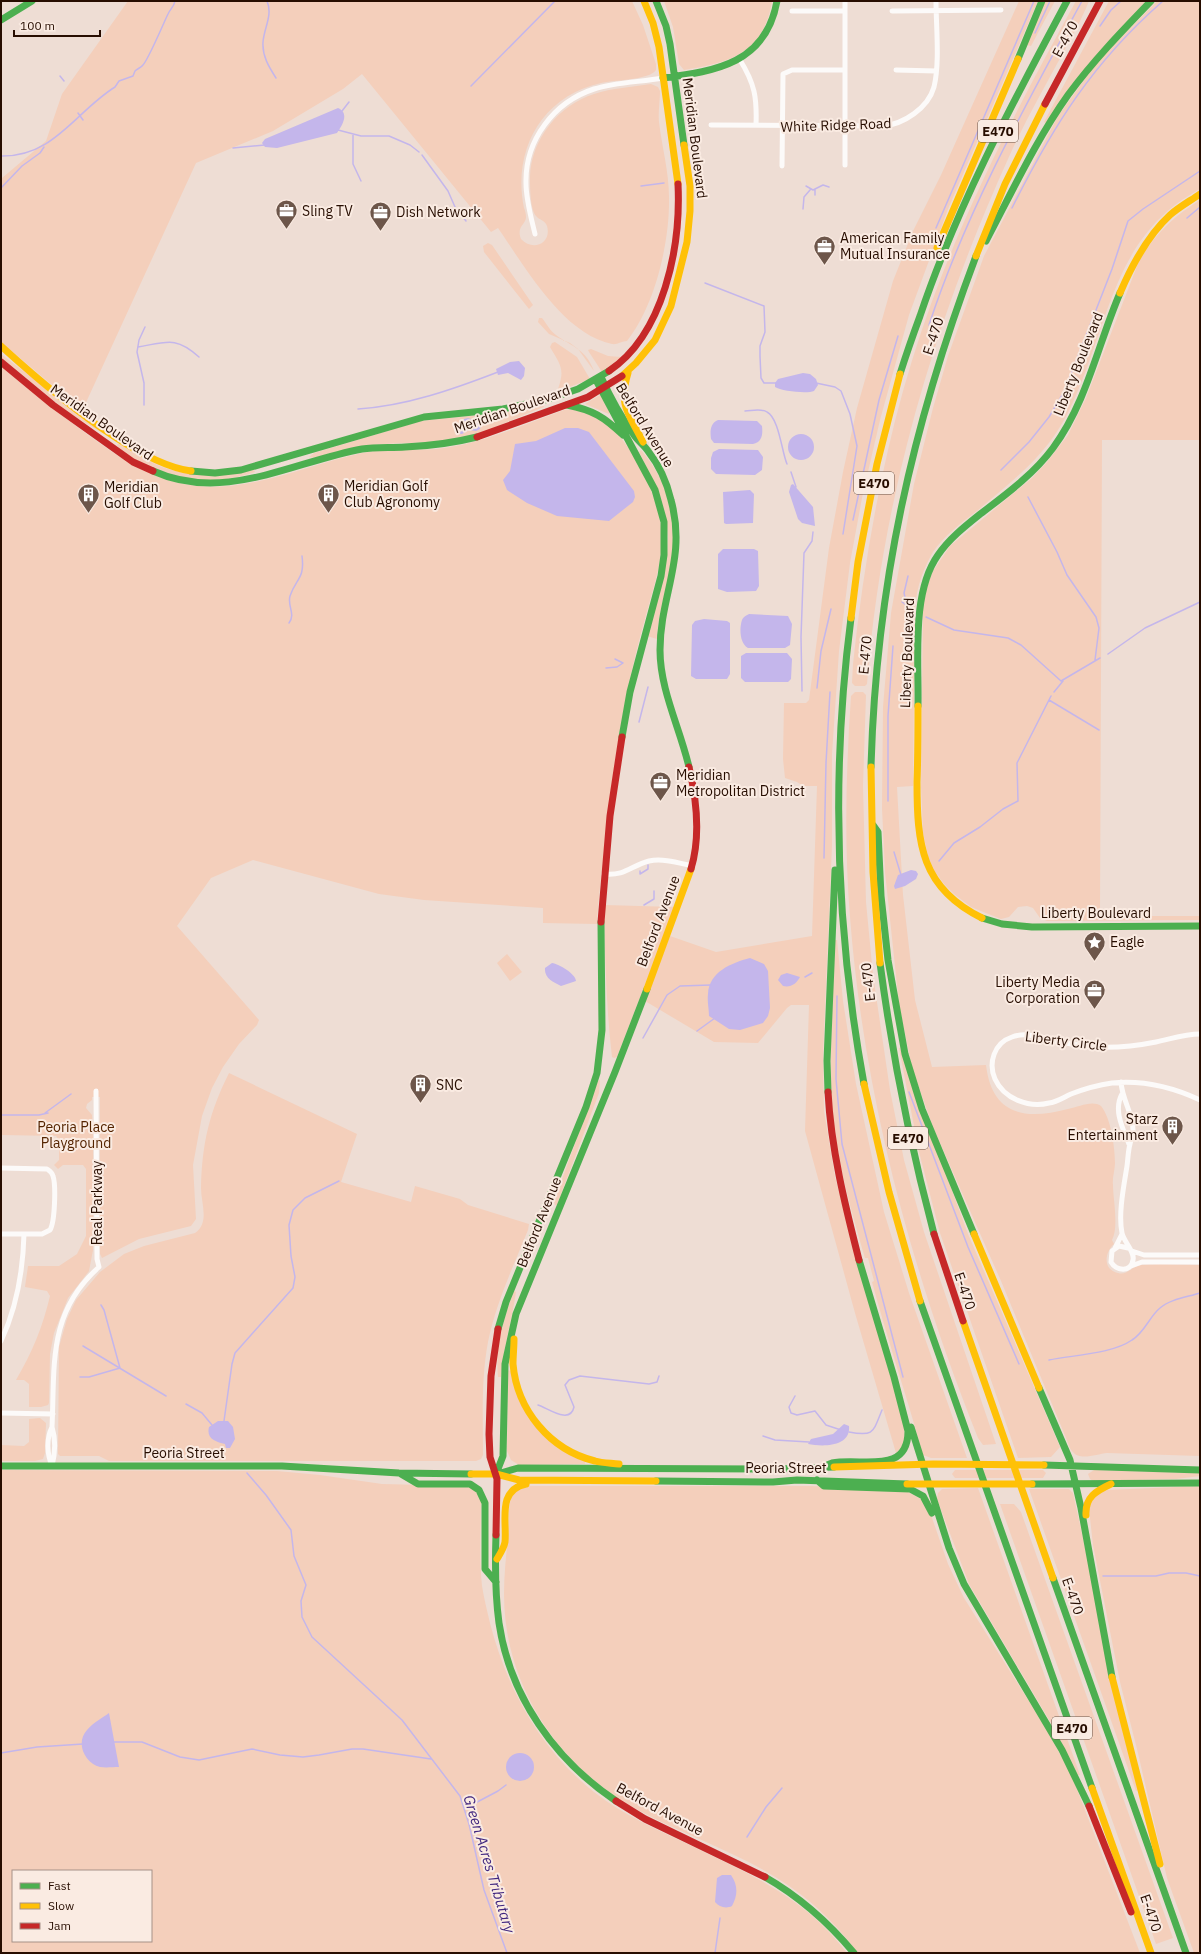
<svg xmlns="http://www.w3.org/2000/svg" width="1201" height="1954" viewBox="0 0 1201 1954" font-family="'IBM Plex Sans',sans-serif">
<style>
.green{fill:#f4cfbb;fill-rule:evenodd}
.water{fill:#c4b6eb}
.lines{fill:none;stroke-linecap:round;stroke-linejoin:round}
.stream{stroke:#c4b6eb;stroke-width:1.5}
.street{stroke:#fcfaf9;stroke-width:5}
.fast{stroke:#4caf50;stroke-width:7}
.slow{stroke:#ffc107;stroke-width:7}
.jam{stroke:#c62828;stroke-width:7}
.labels{text-anchor:middle;stroke-width:4;stroke-linejoin:round;paint-order:stroke}
.shield{fill:#faebe2;stroke:#665044;stroke-width:1}
.shield-label{font-size:13px;font-weight:bold;fill:#270d00}
.street-label{font-size:14px;fill:#270d00;stroke:#faebe2}
.poi-label{font-size:14px;fill:#270d00;stroke:#faebe2;text-anchor:start}
.park-label{font-size:14px;fill:#552400;stroke:#faebe2}
.water-label{font-size:15px;font-style:italic;fill:#40267f;stroke:#faebe2}
</style>
<rect width="100%" height="100%" fill="#eeddd4"/>
<path class="green" d="M128 1H632L643 25 656 64V70C650 80 613 80 601 83 542 96 512 150 524 208 525 210 526 214 526 217 526 225 516 226 521 239 533 252 552 243 547 226 545 220 539 220 536 216 530 209 530 186 530 177 531 139 559 105 594 94 612 88 632 87 651 84L658 87 660 91C660 101 658 112 659 122 662 147 669 172 669 197 670 242 655 306 627 341 622 341 617 345 612 344 563 334 525 267 498 228L491 232 362 74 343 89 273 131 196 163 83 409 78 406 79 403 60 389 58 390 1 342V182L2 178 46 141 62 94Z
M664 1H772C764 53 730 63 684 70L679 64 673 27Z
M1019 1H1038L948 209 909 315 880 420 862 498 850 563 839 651 832 754V846L823 1056 824 1111 835 1177 904 1425 905 1444 896 1453 855 1313 805 1131 809 1005H791L787 1008 758 1043 714 1042 645 1001 670 936 716 952 812 936 817 786H803L797 782 785 778 783 759 784 703H806L809 700 829 548 843 472 857 408 893 281 913 231 941 175Z
M1045 1H1055L1031 46 1027 45Z
M1076 1H1089C1082 19 1072 36 1063 53 1044 88 1024 123 1008 159 933 325 881 502 867 684L865 686H855L852 683 853 664C867 532 893 398 942 275 979 180 1027 90 1076 1Z
M1109 1H1146L1046 124 1044 122Z
M1157 1H1200V189C1124 230 1113 298 1085 373 1077 393 1070 412 1058 430 1037 463 1006 486 977 511 961 523 945 535 933 552 923 569 917 587 915 606L913 786 897 787 903 895 915 1000 932 1067 986 1065C992 1116 1026 1120 1068 1109 1079 1107 1092 1100 1101 1106 1111 1118 1115 1148 1115 1163 1115 1170 1112 1178 1113 1185 1113 1199 1119 1227 1112 1240L1114 1244C1105 1252 1102 1269 1118 1273 1127 1276 1132 1266 1141 1265 1160 1263 1181 1265 1200 1265V1456L1107 1453C1097 1454 1080 1461 1073 1452 1069 1449 1068 1442 1066 1438L1001 1281 933 1127 912 1068 899 1004 885 872 882 808 883 707 891 613 914 484 933 408 948 356 984 256 1058 116 1098 61Z
M1200 200V440H1102L1100 916H1200V920L1047 921 1040 918 1033 908 1027 906 1018 907 1009 917 1001 919 971 907 954 894 944 884 934 870 928 856 923 833 921 787 923 601 927 586 933 571 950 546 1032 478 1047 462 1068 435 1086 398 1139 261C1154 235 1174 216 1200 200Z
M488 243 492 245 533 305 529 309 484 252 483 246Z
M539 318H542C547 324 550 331 556 335 572 347 586 349 594 371L578 349 570 343 549 334 538 322Z
M555 342 577 357 590 379 557 392C565 370 562 367 550 347L552 343Z
M591 349 608 356 621 357 602 372 589 352 588 350Z
M1 354 101 430 104 434 69 413 1 358Z
M1 366C27 388 53 409 80 429 130 466 172 494 237 485 277 480 321 462 362 453 389 447 417 452 444 448 486 442 525 424 564 410 617 401 661 493 662 537 662 565 652 592 645 619 639 639 635 658 630 678 618 734 610 791 604 848 602 873 598 899 597 924L543 923V908L424 900 379 894 253 860 211 878 177 926 259 1020 257 1025 239 1044 223 1067 212 1088 202 1116 193 1165 196 1219 191 1226 139 1239 102 1258 100 1254V1097H92V1100L87 1104 86 1108 92 1115 93 1138V1250L89 1271 68 1298 54 1333 50 1354 49 1403 48 1405 41 1407H29V1384L24 1380H16C32 1353 43 1326 50 1296L47 1291 25 1287 28 1266H59L77 1254 86 1236V1169L83 1165H63L58 1169 54 1165 59 1160V1140L56 1136 1 1135Z
M600 395 609 411V414L585 404Z
M543 404 544 407C516 417 491 432 462 438 428 445 393 441 359 447 346 449 320 460 309 457L314 453 421 421 509 412Z
M118 444C130 447 142 458 153 463 183 478 223 477 254 470L255 472C217 485 184 482 147 465 136 460 124 455 117 445Z
M641 450C667 479 679 523 672 561 667 588 658 612 657 639L647 636 667 555 668 537 666 518 659 492 639 452Z
M855 692H863L866 695 863 786 866 902 873 975 890 1090 904 1160 924 1232 996 1444 983 1445 978 1438C911 1270 864 1097 850 917 844 843 846 769 851 696Z
M604 905 675 907 617 1057 614 1058 612 1057C606 1006 605 956 604 905Z
M835 940H837L843 1001 856 1084 884 1212 909 1293 967 1458H931L923 1455C907 1397 888 1341 872 1282L874 1281 868 1258H865C849 1203 832 1144 831 1086 830 1038 833 989 835 940Z
M507 954 522 972 510 981 497 963Z
M899 1048H900L968 1234 1060 1447 1051 1457 1018 1458 940 1233 919 1152Z
M229 1073 357 1134 341 1182 411 1202 415 1186 460 1199 468 1205 529 1224 528 1230C513 1267 496 1303 488 1342 481 1379 483 1417 483 1455L481 1459 476 1461H109L99 1456H60L58 1454 59 1347 67 1319 76 1300 100 1272 124 1254 144 1246 195 1233C210 1223 201 1203 201 1188 202 1144 209 1113 229 1073Z
M600 1080 599 1093 557 1205H555L554 1201 598 1081Z
M514 1291 516 1292C512 1321 503 1348 501 1377H498C495 1347 503 1320 514 1291Z
M508 1370 511 1371C519 1414 544 1444 585 1461V1464L519 1465 511 1460 507 1451Z
M40 1418 46 1423 45 1453 43 1459 35 1461H1V1445L24 1446 29 1442V1419Z
M1 1470 277 1471 320 1475 382 1484 465 1486 476 1490 481 1501C481 1529 479 1558 482 1586 484 1598 487 1611 490 1623 507 1689 540 1749 594 1792 624 1816 661 1831 696 1848 756 1877 806 1899 847 1953H1ZM13 1871H151V1941H13Z
M955 1470H1043L1046 1473 1043 1478H955L952 1474Z
M1094 1470 1200 1473V1476L1176 1479 1093 1481 1090 1479 1088 1474Z
M523 1486H812L904 1490 921 1499 931 1515 948 1564 964 1598 1047 1730 1073 1779 1140 1953H858C839 1928 818 1906 792 1888 746 1855 688 1837 638 1810 559 1767 504 1686 504 1594 504 1575 506 1556 508 1537 510 1517 506 1510 514 1490Z
M1200 1486V1953H1194L1167 1878 1137 1749 1120 1682 1093 1545 1089 1509 1094 1497 1107 1490Z
M978 1488 1080 1775H1078L1055 1730 969 1584 937 1499 938 1493 942 1489Z
M1029 1489H1069L1073 1493 1138 1790 1136 1791 1124 1757Z
M1000 1504H1014L1021 1512 1173 1938 1156 1944Z"/>
<path class="water" d="M338 108C350 113 342 126 337 133L277 148 265 147 262 143 265 139Z
M519 361 525 368 524 376 521 380 508 373 498 375 496 369 510 362Z
M803 373 810 374 816 379 818 385 814 391C807 394 781 391 775 387V383L778 379Z
M468 418 479 422 481 425 480 429 476 431 469 430 462 434H457V426L464 419Z
M718 420 757 421 762 426C763 435 762 442 753 444L714 443 711 439C710 432 710 423 718 420Z
M565 428H578L589 432 634 491 635 497 633 502 609 521 557 516 527 503 507 490 503 480 510 471 515 444 536 441Z
M788 447a13 13 0 1 1 26 0a13 13 0 1 1-26 0Z
M719 449 758 450 763 457 762 470 755 475 716 474 711 469V458L713 452Z
M793 484 813 507 815 526 802 523 798 519 789 492 791 485Z
M750 490 754 494 753 523 726 524 724 523 723 492Z
M723 549H754L758 551 759 586 756 591 727 592 718 589V554Z
M749 614 788 616 792 624 790 645 785 648H748C740 644 739 629 742 620 743 617 747 615 749 614Z
M704 619 727 621 730 623V674L727 679H696L691 676 692 625 695 621Z
M746 653H787L792 659 791 679 788 682H745L741 678V656Z
M911 870 916 871 918 874 916 879 905 886 895 889 894 886 898 875Z
M750 958 764 964 768 971 770 1008 768 1016 763 1023 740 1030 729 1029 709 1016C709 1009 707 1001 708 994 709 972 731 963 750 958Z
M552 963C559 964 576 974 576 981L561 986C553 982 544 978 545 968Z
M787 973 800 977C797 983 791 988 783 986L778 980 781 975Z
M218 1421H228L233 1427 235 1439 230 1448H226L225 1444C216 1442 206 1439 209 1427Z
M844 1424 849 1426C851 1447 823 1447 808 1444L811 1439 833 1434Z
M109 1713 119 1767C113 1767 106 1768 100 1767 85 1763 75 1743 87 1730 93 1723 102 1718 109 1713Z
M506 1767a14 14 0 1 1 28 0a14 14 0 1 1-28 0Z
M722 1875H731C738 1885 738 1895 732 1906 726 1909 719 1907 715 1902L717 1878Z"/>
<g class="lines">
<path class="stream" d="M267 1C273 15 264 28 263 42 262 56 269 67 276 78
M1100 26 1111 10 1121 1
M1035 33 1050 1
M60 76 64 81
M471 86 555 1
M342 111 349 102
M78 113 83 120
M338 130 361 136H389L410 145 419 152
M353 135V164L361 181
M233 148 265 145
M422 155 448 191 455 207 466 221
M1 156C54 157 75 112 115 87L119 81 133 76 135 71C137 69 140 68 142 66 147 63 164 22 168 14 170 9 174 7 175 1
M641 186 664 183
M806 186 813 190 823 185 829 187
M1 188 22 166 40 153 44 147
M815 195V189
M1012 208C1053 126 1093 62 1163 1
M803 209 804 197 810 190
M1187 218 1200 207
M936 228 1034 1
M705 283 764 306 765 332 760 346V356L761 378 764 383H776
M929 325C966 212 1025 106 1082 1
M138 347C167 342 176 336 199 357
M816 383 835 387 841 391 850 414 857 446 843 534
M144 405V383L137 352 139 340 145 327
M358 409C406 406 454 389 498 372
M745 411C751 411 761 408 767 412 779 418 782 453 787 464
M1001 470 1029 442 1049 417 1064 392 1112 269 1128 221 1143 209 1200 171
M791 472 796 487
M1028 497 1057 552 1067 575 1096 617 1099 628 1095 660
M853 520 879 400 898 336
M902 602 913 610
M907 606 904 593 908 576
M926 617 954 630 1008 638 1021 645 1061 681 1100 658
M289 623C296 614 287 606 290 596 296 578 305 579 302 556
M1108 654 1145 628 1200 602
M606 668 617 667 623 663 615 659
M817 688 821 651 831 609
M802 691 801 637 804 553 812 541 813 532
M1054 692 1063 681
M1049 700 1099 730
M639 722 648 687
M888 801V716L893 646
M894 852 901 875
M824 858 826 763 830 692
M939 861 954 843 980 827 1003 809 1018 801 1017 763 1051 696
M640 871V874L648 869V865
M644 905 654 899V891
M805 977 812 973
M837 996 836 1079 842 1144 903 1377
M697 1031 715 1018
M643 1038 667 995 680 986 711 985
M909 1092 968 1247 1019 1364
M45 1113 71 1094
M1 1115H39L48 1113
M83 1346 166 1396
M1049 1360C1073 1355 1112 1354 1132 1340 1145 1332 1149 1317 1160 1308 1170 1299 1188 1297 1200 1293
M80 1377H89L120 1368 104 1310 101 1305
M795 1396 789 1407 791 1413 797 1415 815 1411 826 1425 841 1430
M186 1404 202 1413 212 1425
M538 1405C548 1408 570 1425 574 1407L565 1385 569 1380 580 1376 649 1384 657 1382 659 1376
M224 1421 232 1364 235 1353 293 1288 295 1277 291 1256 289 1225 293 1210 305 1198 339 1181
M849 1432C874 1437 873 1432 882 1410
M763 1436 775 1440 809 1442
M247 1473 266 1495 291 1530 294 1556 306 1585 301 1601 302 1617 312 1637 402 1720 460 1796 469 1824 484 1890 507 1953
M1103 1576H1156L1169 1573H1186L1200 1576
M114 1742H142L180 1757 199 1760 252 1749 280 1755 303 1757 319 1755 352 1749H363L431 1759
M1 1753 37 1747 83 1744
M464 1809 498 1791 506 1785
M747 1837 766 1807 782 1788
M715 1953 720 1918"/>
<path class="street" d="M792 11H845
M892 11 1001 10
M740 60C755 84 757 98 756 125
M896 70 936 71
M711 125 883 126C904 124 928 108 934 87 940 63 936 26 936 1
M845 165V1
M782 166 783 74 792 70H845
M535 234C531 217 526 200 526 183 525 140 554 102 594 89 616 82 641 82 663 78
M604 874C626 876 630 866 649 861 663 858 679 863 693 866
M1200 1034C1184 1034 1171 1039 1156 1042 1136 1046 1115 1048 1095 1047 1083 1046 1071 1044 1059 1042 1044 1039 1028 1031 1012 1037 994 1043 988 1063 995 1079 1004 1099 1029 1108 1049 1103 1057 1102 1064 1097 1071 1094 1084 1089 1098 1085 1112 1083 1143 1080 1172 1087 1200 1100
M1121 1082C1122 1100 1133 1113 1133 1130 1133 1135 1131 1139 1130 1144 1128 1151 1128 1159 1127 1166 1124 1185 1118 1214 1122 1233 1124 1242 1135 1252 1133 1260 1131 1273 1116 1271 1111 1262L1112 1251 1119 1246 1128 1248
M1122 1094C1113 1110 1123 1129 1129 1144
M1 1168 47 1169C50 1171 52 1172 53 1176 56 1185 55 1222 50 1230L42 1234H1
M1115 1248 1122 1234
M1132 1251 1144 1255H1200
M1131 1266 1142 1262H1200
M1 1341C17 1307 23 1272 24 1234
M1 1413 53 1414
M52 1466C55 1454 56 1440 52 1427 55 1366 47 1313 99 1267L97 1259 96 1091
M52 1466C47 1454 46 1439 52 1427"/>
<path class="fast" d="M656 1 666 26 670 44 684 145
M1 20 32 1
M1018 59 1042 1
M663 78C717 71 766 63 777 1
M986 241C1012 192 1036 140 1068 95 1093 61 1122 31 1151 1
M900 374C906 355 913 335 920 316 957 206 1012 104 1067 1
M601 377C610 397 621 417 634 435 638 441 644 445 648 451 659 465 667 483 671 500 687 558 660 595 660 650 660 690 680 728 689 767
M596 380 655 490 664 522V555L661 576 630 692 622 737
M567 405C593 410 604 417 623 435
M153 471C224 503 292 462 362 449 376 447 391 448 405 447 429 446 453 443 477 437
M191 471 215 473 241 470 424 417 503 409 549 399 578 389 609 371
M851 618C831 772 836 931 864 1084
M918 706C919 660 911 593 938 555 949 539 964 527 979 515 1005 495 1033 475 1053 448 1087 402 1098 344 1120 293
M871 767C876 586 912 426 976 256
M873 825 878 832 881 896 888 960 905 1054 922 1109 974 1234
M982 918 1002 924 1032 927 1200 926
M880 963C892 1054 910 1144 934 1234
M828 1092 827 1061 835 870
M920 1301 1092 1788
M498 1329 506 1302 586 1107 597 1073 602 1030 601 922
M1039 1388 1070 1460 1081 1508 1112 1677
M911 1427 949 1548 964 1584 1062 1750 1089 1806
M1044 1465 1200 1470
M1 1466H282L399 1473 471 1474
M821 1468C825 1466 829 1464 832 1463 861 1457 908 1476 908 1431L894 1377 859 1260
M401 1474 418 1484H470L479 1490 485 1503V1569L496 1582
M496 1474 503 1456 505 1364 516 1314 615 1072 647 989
M497 1474 518 1468 778 1469 834 1467
M817 1480 824 1486 910 1489 923 1496 932 1513
M656 1481 773 1482 797 1480 907 1484
M1032 1484 1200 1483
M496 1535C495 1564 495 1594 499 1623 510 1697 555 1760 616 1801
M1053 1578 1186 1953
M765 1877C800 1897 828 1922 854 1953"/>
<path class="slow" d="M644 1 653 23 659 47 678 184
M937 248 1018 59
M976 256 1005 184 1045 104
M1120 293C1132 265 1147 236 1170 215 1179 207 1190 201 1200 194
M1 346C45 386 133 463 191 471
M628 373C618 406 629 414 643 442
M622 376 636 363 655 340 671 306 687 242 690 211V186L684 145
M851 618 858 562 877 464 900 374
M918 706C918 731 918 757 917 782 917 844 921 888 982 918
M871 767 873 872 880 963
M647 989 691 869
M864 1084 889 1192 920 1301
M974 1234 1039 1388
M963 1321 1053 1578
M514 1339C514 1347 513 1356 513 1364 517 1410 550 1450 595 1461 602 1463 611 1463 619 1464
M834 1467 933 1464 1044 1465
M471 1474H496L519 1480 656 1481
M907 1484H1032
M1086 1515C1085 1497 1096 1491 1111 1484
M497 1559C500 1554 504 1548 505 1542 507 1520 497 1490 526 1484
M1112 1677 1160 1864
M1092 1788 1151 1953"/>
<path class="jam" d="M1045 104 1100 1
M1 362 53 405 133 462 153 471
M609 371C664 334 681 247 678 184
M477 437 588 397 622 376
M689 767C697 801 701 836 691 869
M601 922 610 816 622 737
M828 1092C831 1149 845 1205 859 1260
M934 1234 963 1321
M496 1535 497 1479 490 1457 489 1434 491 1376 498 1329
M616 1801 645 1819 765 1877
M1089 1806 1131 1912"/>
</g>
<defs>
<symbol id="office-pin" viewBox="-11 -11 22 30"><path d="M0 17L-7.5 6A9.5 9.5 0 1 1 7.5 6Z" fill="#6d564a" stroke="#faebe2"/><path d="M-6-3h4V-5.5h4V-3h4V5H-6ZM-1-4.5V-3h2v-1.5ZM-6 0V1H6V0Z" fill="#fff"/></symbol>
<symbol id="building-pin" viewBox="-11 -11 22 30"><path d="M0 17L-7.5 6A9.5 9.5 0 1 1 7.5 6Z" fill="#6d564a" stroke="#faebe2"/><path d="M-4-6H4V6H1V3H-1V6H-4ZM-2.5-4.3h1.7v1.8h-1.7ZM.8-4.3h1.7v1.8H.8ZM-2.5-1h1.7V.8h-1.7ZM.8-1h1.7V.8H.8Z" fill="#fff"/></symbol>
<symbol id="sight-pin" viewBox="-11 -11 22 30"><path d="M0 17L-7.5 6A9.5 9.5 0 1 1 7.5 6Z" fill="#6d564a" stroke="#faebe2"/><path d="M0-6L1.8-2.2L6-1.7L2.9 1.2L3.7 5.4L0 3.3L-3.7 5.4L-2.9 1.2L-6-1.7L-1.8-2.2Z" fill="#fff"/></symbol>
</defs>
<g fill-rule="evenodd">
<use href="#office-pin" x="274" y="198" width="25" height="34"/>
<use href="#office-pin" x="368" y="200" width="25" height="34"/>
<use href="#office-pin" x="812" y="234" width="25" height="34"/>
<use href="#building-pin" x="316" y="482" width="25" height="34"/>
<use href="#building-pin" x="76" y="482" width="25" height="34"/>
<use href="#office-pin" x="648" y="770" width="25" height="34"/>
<use href="#sight-pin" x="1082" y="930" width="25" height="34"/>
<use href="#office-pin" x="1082" y="978" width="25" height="34"/>
<use href="#building-pin" x="408" y="1072" width="25" height="34"/>
<use href="#building-pin" x="1160" y="1114" width="25" height="34"/>
</g>
<g class="labels">
<g class="shield">
<rect x="978" y="120" width="40" height="22" rx="3"/>
<rect x="854" y="472" width="40" height="22" rx="3"/>
<rect x="888" y="1127" width="40" height="22" rx="3"/>
<rect x="1052" y="1717" width="40" height="22" rx="3"/>
</g>
<g class="shield-label">
<text x="998" y="136">E470</text>
<text x="874" y="488">E470</text>
<text x="908" y="1143">E470</text>
<text x="1072" y="1733">E470</text>
</g>
<g class="street-label">
<text transform="translate(1065 39) rotate(-62)" y="5">E-470</text>
<text transform="translate(836 125) rotate(-2)" y="5">White Ridge Road</text>
<text transform="translate(695 138) rotate(83)" y="5">Meridian Boulevard</text>
<text transform="translate(933 336) rotate(-72)" y="5">E-470</text>
<text transform="translate(1078 364) rotate(-68)" y="5">Liberty Boulevard</text>
<text transform="translate(512 409) rotate(-19)" y="5">Meridian Boulevard</text>
<text transform="translate(102 422) rotate(35)" y="5">Meridian Boulevard</text>
<text transform="translate(645 425) rotate(58)" y="5">Belford Avenue</text>
<text transform="translate(907 653) rotate(-88)" y="5">Liberty Boulevard</text>
<text transform="translate(865 655) rotate(-85)" y="5">E-470</text>
<text x="1096" y="918">Liberty Boulevard</text>
<text transform="translate(658 921) rotate(-69)" y="5">Belford Avenue</text>
<text transform="translate(868 982) rotate(-97)" y="5">E-470</text>
<text transform="translate(1066 1041) rotate(7)" y="5">Liberty Circle</text>
<text transform="translate(97 1203) rotate(-90)" y="5">Real Parkway</text>
<text transform="translate(539 1222) rotate(-68)" y="5">Belford Avenue</text>
<text transform="translate(965 1291) rotate(71)" y="5">E-470</text>
<text x="184" y="1458">Peoria Street</text>
<text x="786" y="1473">Peoria Street</text>
<text transform="translate(1073 1596) rotate(70)" y="5">E-470</text>
<text transform="translate(660 1809) rotate(28)" y="5">Belford Avenue</text>
<text transform="translate(1151 1913) rotate(71)" y="5">E-470</text>
</g>
<g class="poi-label">
<text x="302" y="216">Sling TV</text>
<text x="396" y="217">Dish Network</text>
<text x="840" y="243">American Family<tspan x="840" dy="16">Mutual Insurance</tspan></text>
<text x="344" y="491">Meridian Golf<tspan x="344" dy="16">Club Agronomy</tspan></text>
<text x="104" y="492">Meridian<tspan x="104" dy="16">Golf Club</tspan></text>
<text x="676" y="780">Meridian<tspan x="676" dy="16">Metropolitan District</tspan></text>
<text x="1110" y="947">Eagle</text>
<text x="1080" y="987" text-anchor="end">Liberty Media<tspan x="1080" dy="16">Corporation</tspan></text>
<text x="436" y="1090">SNC</text>
<text x="1158" y="1124" text-anchor="end">Starz<tspan x="1158" dy="16">Entertainment</tspan></text>
</g>
<g class="park-label">
<text x="76" y="1132">Peoria Place<tspan x="76" dy="16">Playground</tspan></text>
</g>
<g class="water-label">
<text transform="translate(489 1864) rotate(73)" y="5">Green Acres Tributary</text>
</g>
</g>
<rect width="1201" height="1954" fill="none" stroke="#270d00" stroke-width="4"/>
<rect x="12" y="1870" width="140" height="72" fill="#faebe2" stroke="#a69288"/>
<rect x="20" y="1883" width="20" height="6" fill="#4caf50" stroke="#a69288"/>
<text x="48" y="1890" font-size="12" fill="#270d00">Fast</text>
<rect x="20" y="1903" width="20" height="6" fill="#ffc107" stroke="#a69288"/>
<text x="48" y="1910" font-size="12" fill="#270d00">Slow</text>
<rect x="20" y="1923" width="20" height="6" fill="#c62828" stroke="#a69288"/>
<text x="48" y="1930" font-size="12" fill="#270d00">Jam</text>
<path d="M14 30v6h86v-6" fill="none" stroke="#270d00" stroke-width="2"/>
<text x="20" y="30" font-size="12" fill="#270d00" stroke="#faebe2" stroke-width="3" paint-order="stroke">100 m</text>
</svg>
